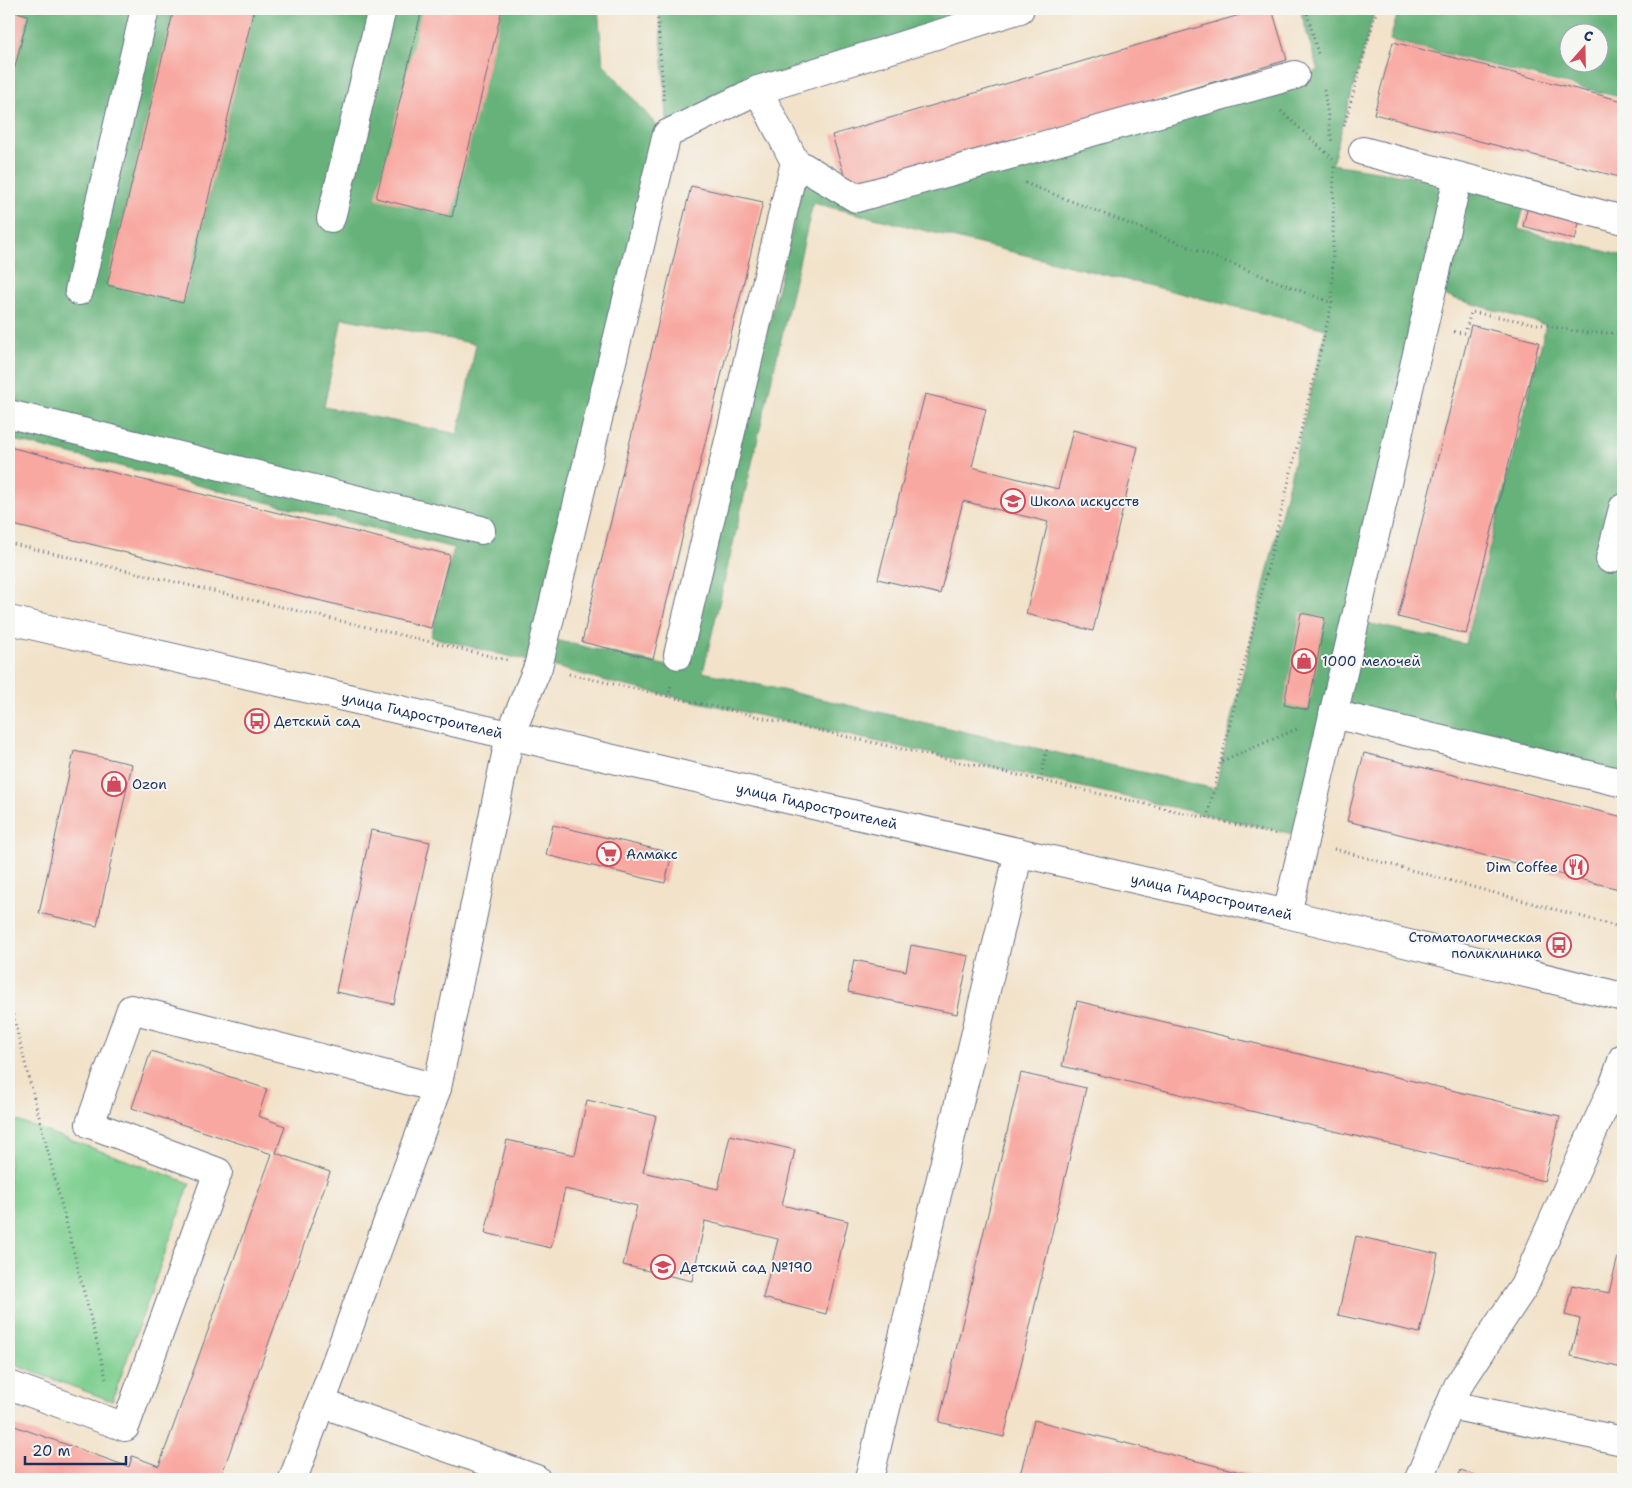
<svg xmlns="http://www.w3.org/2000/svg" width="1632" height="1488" viewBox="0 0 1632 1488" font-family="'Shantell Sans',sans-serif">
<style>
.green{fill:#7ecf90;stroke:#4c7f77}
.forest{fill:#66b27a;stroke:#40706c;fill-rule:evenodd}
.building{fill:#f8a8a0}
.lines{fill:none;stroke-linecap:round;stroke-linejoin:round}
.minor-casing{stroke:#666e83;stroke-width:30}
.path{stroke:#666e83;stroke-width:3;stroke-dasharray:1 4;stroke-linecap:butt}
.minor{stroke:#fff;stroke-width:28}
.labels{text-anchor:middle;stroke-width:4;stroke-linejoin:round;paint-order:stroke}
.poi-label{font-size:14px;fill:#1b2f5e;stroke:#f6f6f2;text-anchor:start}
.street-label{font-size:14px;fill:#1b2f5e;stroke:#f6f6f2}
</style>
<rect width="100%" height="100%" fill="#f6f6f2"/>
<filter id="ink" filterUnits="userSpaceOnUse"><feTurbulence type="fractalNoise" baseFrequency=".02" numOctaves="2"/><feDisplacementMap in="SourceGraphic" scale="10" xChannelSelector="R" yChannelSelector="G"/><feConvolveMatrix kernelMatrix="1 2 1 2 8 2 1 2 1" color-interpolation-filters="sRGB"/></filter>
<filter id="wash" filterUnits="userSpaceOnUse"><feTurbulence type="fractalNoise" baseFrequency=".0096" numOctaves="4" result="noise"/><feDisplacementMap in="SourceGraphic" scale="20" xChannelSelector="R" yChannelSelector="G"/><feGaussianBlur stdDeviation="1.12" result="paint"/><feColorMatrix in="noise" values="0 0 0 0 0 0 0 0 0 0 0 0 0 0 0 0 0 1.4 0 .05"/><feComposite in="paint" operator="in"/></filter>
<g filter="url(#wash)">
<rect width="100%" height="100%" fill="#f2e2c9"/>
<path class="green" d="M9 1118 190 1183 112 1401 9 1363Z"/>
<path class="forest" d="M9 9H598L603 63 664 134 536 663 431 637 454 548 9 439ZM342 318 476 344 458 434 324 407Z
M659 9H1031L668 131Z
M1300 9H1375L1332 164 1454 183 1302 836 613 683 541 663 547 638 685 670 803 184 854 201 1318 71ZM813 203 1326 329 1215 789 703 672Z
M1399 9H1623V98L1390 40ZM1570 32H1600V62H1570Z
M1460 184 1526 201 1518 229 1623 256V485L1602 567 1623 571V776L1340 709 1362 622 1465 644 1546 325 1435 293Z"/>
<g id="blocks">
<path class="building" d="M174 9H254L183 303 107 285Z
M422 9H502L452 217 376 198Z
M1260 9H1272L1287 60 849 191 832 135Z
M9 10 28 15 9 91Z
M1393 42 1623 101V178L1374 114Z
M691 186 763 202 653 659 582 642Z
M1529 202 1581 216 1575 240 1523 226Z
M1471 325 1539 342 1466 634 1398 617Z
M925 394 986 409 972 467 1058 489 1073 430 1138 447 1093 631 1026 614 1048 522 963 501 940 594 878 579Z
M9 447 450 555 431 628 9 524Z
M1301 613 1325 618 1308 710 1284 705Z
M74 751 132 764 97 926 39 913Z
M1364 753 1623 817V890L1347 821Z
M553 825 672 853 665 883 546 855Z
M371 830 430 842 394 1004 336 992Z
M911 945 969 956 957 1014 848 992 854 960 906 971Z
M1077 1001 1560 1116 1544 1181 1062 1066Z
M151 1051 267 1089 258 1116 285 1126 276 1153 330 1172 220 1479H9V1424L129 1467 132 1456 159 1466 272 1154 132 1108Z
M1021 1073 1086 1088 1004 1437 939 1422Z
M587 1100 656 1116 643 1172 718 1189 730 1135 795 1150 782 1205 848 1221 826 1314 763 1298 778 1239 705 1221 692 1281 623 1265 637 1206 565 1189 551 1248 485 1233 507 1140 575 1155Z
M1356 1236 1438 1254 1420 1333 1338 1315Z
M1623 1236V1364L1622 1368 1571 1356 1580 1319 1565 1315 1572 1285 1609 1293Z
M1034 1420 1268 1479H1019Z
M1461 1470 1485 1479H1457Z"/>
</g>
</g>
<g filter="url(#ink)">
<use href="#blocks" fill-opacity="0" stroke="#666e83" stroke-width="1"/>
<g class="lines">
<defs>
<g id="minor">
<path d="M758 90 795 162 856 198 1295 75"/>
<path d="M1363 151 1623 220"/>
<path d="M331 218 382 9"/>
<path d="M79 291 145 9"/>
<path d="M9 414 481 530"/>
<path d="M1610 559 1623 508"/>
<path id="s1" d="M9 620 1287 914 1623 997"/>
<path d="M678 655 795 162"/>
<path d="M1333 714 1623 783"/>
<path d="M1287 914 1458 177"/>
<path d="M9 1385 125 1427 218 1172 90 1124 131 1009 437 1088"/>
<path d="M321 1403 536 1479"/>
<path d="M1450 1405 1623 1441"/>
<path d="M293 1479 437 1088 510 735 538 667 667 134 758 90 1020 9"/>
<path d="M869 1479 1019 852"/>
<path d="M1419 1479 1458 1386 1524 1286 1613 1087 1623 1058"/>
</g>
</defs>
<use href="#minor" class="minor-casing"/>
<path class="path" d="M657 9 664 101
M1306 9 1318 54
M1324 90 1332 143
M1281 111 1333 159
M1344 126 1377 9
M1025 183 1332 303
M1454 332 1465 333 1471 312 1587 333H1623
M9 543 507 660
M569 674 1207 818
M668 697 671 685
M1222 761 1297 729
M1040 780 1047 748
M1275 834 1207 818 1332 303 1334 166
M1334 849 1623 928
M9 1000 107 1382"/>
<use href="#minor" class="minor"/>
</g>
</g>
<defs>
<symbol id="school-ring" viewBox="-11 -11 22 22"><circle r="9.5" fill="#f6f6f2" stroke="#d1495b" stroke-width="1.5"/><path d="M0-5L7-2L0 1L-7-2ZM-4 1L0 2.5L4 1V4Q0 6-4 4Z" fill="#d1495b"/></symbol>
<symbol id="shop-ring" viewBox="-11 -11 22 22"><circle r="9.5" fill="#f6f6f2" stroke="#d1495b" stroke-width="1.5"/><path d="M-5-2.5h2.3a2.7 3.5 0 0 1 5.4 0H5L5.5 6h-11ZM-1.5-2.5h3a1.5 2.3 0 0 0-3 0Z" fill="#d1495b"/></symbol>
<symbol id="bus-ring" viewBox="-11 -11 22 22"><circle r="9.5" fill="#f6f6f2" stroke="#d1495b" stroke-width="1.5"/><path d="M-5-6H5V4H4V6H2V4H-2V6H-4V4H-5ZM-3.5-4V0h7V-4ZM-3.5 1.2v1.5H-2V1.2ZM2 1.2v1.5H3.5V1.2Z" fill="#d1495b"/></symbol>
<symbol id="supermarket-ring" viewBox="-11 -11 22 22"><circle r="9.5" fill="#f6f6f2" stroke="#d1495b" stroke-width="1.5"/><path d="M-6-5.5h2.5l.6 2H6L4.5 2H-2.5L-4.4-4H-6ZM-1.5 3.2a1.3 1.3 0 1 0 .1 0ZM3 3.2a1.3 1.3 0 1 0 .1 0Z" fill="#d1495b"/></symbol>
<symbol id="restaurant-ring" viewBox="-11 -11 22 22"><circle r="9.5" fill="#f6f6f2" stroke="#d1495b" stroke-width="1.5"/><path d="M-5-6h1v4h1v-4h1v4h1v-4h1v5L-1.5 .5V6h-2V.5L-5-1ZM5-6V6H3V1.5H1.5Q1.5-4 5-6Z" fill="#d1495b"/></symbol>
</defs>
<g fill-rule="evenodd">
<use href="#school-ring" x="999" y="487" width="28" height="28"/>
<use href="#shop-ring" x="1290" y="647" width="28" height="28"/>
<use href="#bus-ring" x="243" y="707" width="28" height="28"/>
<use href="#shop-ring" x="100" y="770" width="28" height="28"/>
<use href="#supermarket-ring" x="595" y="840" width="28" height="28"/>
<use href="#restaurant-ring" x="1562" y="853" width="28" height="28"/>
<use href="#bus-ring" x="1545" y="931" width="28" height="28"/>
<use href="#school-ring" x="649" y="1253" width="28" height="28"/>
</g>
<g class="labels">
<g class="poi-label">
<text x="1030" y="506">Школа искусств</text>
<text x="1322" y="666">1000 мелочей</text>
<text x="274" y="726">Детский сад</text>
<text x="132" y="789">Ozon</text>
<text x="626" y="859">Алмакс</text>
<text x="1558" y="872" text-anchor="end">Dim Coffee</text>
<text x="1542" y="942" text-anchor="end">Стоматологическая<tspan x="1542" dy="16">поликлиника</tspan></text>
<text x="680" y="1272">Детский сад №190</text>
</g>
<g class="street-label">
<text dy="5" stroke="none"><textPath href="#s1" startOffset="424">улица Гидростроителей</textPath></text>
<text dy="5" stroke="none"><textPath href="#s1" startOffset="829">улица Гидростроителей</textPath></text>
<text dy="5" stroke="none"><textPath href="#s1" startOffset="1234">улица Гидростроителей</textPath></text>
</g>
</g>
<rect width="1632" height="1488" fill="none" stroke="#f6f6f2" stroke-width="30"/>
<g transform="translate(1584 48) rotate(20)"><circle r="24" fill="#f6f6f2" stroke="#9ea6b7"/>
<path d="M0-4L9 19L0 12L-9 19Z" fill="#d1495b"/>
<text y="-8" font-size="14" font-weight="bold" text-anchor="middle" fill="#1b2f5e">С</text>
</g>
<path d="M25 1456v8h101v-8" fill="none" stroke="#1b2f5e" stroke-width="2.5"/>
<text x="32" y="1456" font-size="15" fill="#1b2f5e" stroke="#f6f6f2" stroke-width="4" paint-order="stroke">20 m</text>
</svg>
